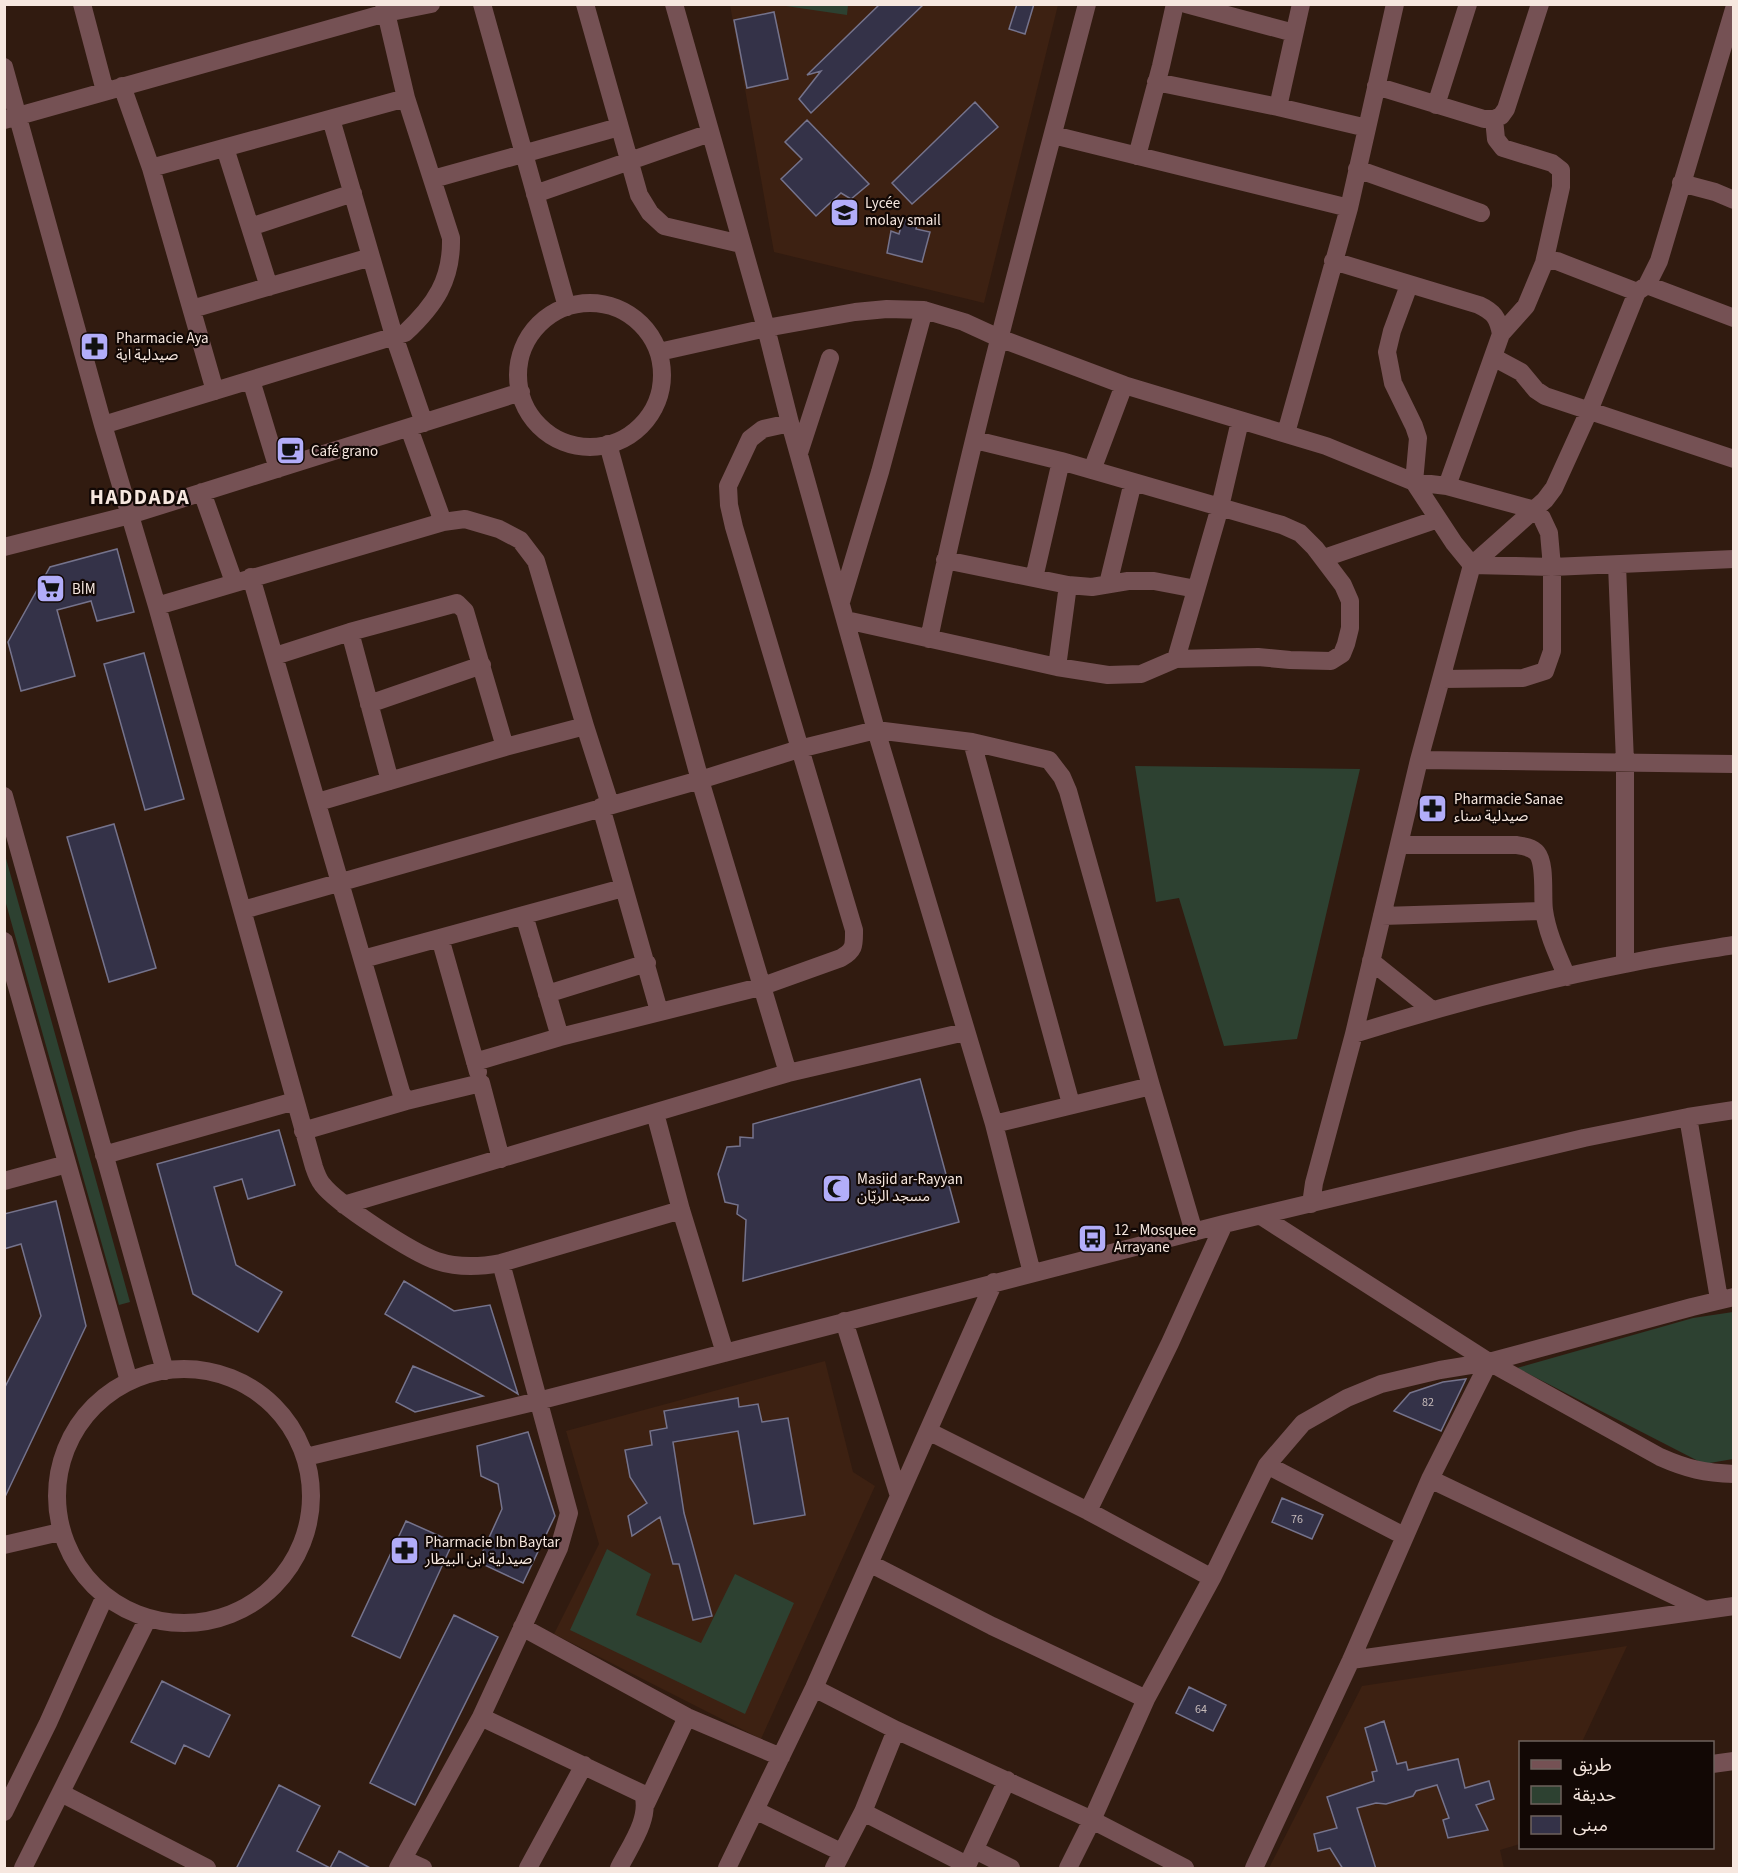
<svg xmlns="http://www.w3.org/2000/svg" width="1738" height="1873" viewBox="0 0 1738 1873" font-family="'Source Sans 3','Noto Sans Arabic',sans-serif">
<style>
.built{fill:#3d2112}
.green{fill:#2d4131}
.building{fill:#343248;stroke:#75738c;stroke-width:1.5}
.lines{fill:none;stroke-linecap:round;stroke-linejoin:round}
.minor{stroke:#755154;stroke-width:18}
.labels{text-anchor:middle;stroke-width:4.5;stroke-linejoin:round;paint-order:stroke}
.number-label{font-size:12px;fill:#c6bab9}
.poi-label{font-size:15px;fill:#f6e7df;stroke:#120805;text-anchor:start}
.district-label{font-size:21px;font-weight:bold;letter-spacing:1.5px;fill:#f6e7df;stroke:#120805}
</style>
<rect width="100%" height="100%" fill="#311b10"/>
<path class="built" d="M730 5H1058L984 303 774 252Z
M825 1361 853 1472 875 1486 761 1739 554 1634 599 1544 566 1431Z
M1627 1646 1582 1742H1520V1844L1500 1850 1504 1868H1269L1362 1686Z"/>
<path class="green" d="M779 5 848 4V5L847 15Z
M1135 766 1360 769 1297 1039 1224 1046 1179 898 1156 902Z
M5 855 130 1302 119 1305 5 900Z
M1733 1312V1459L1704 1464 1517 1368 1693 1318Z
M607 1549 651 1574 636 1615 701 1643 735 1574 794 1603 745 1714 570 1630Z"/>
<path class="building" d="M880 4H924L811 113 799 99 821 71 807 75Z
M1017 4H1034L1025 34 1009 29Z
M774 12 788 79 747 88 734 20Z
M975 102 998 127 912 204 892 183Z
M807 120 869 184 851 199 841 193 816 216 781 179 802 159 785 142Z
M903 219 917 223 916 229 930 232 922 262 887 253 891 231 899 234Z
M117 549 134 612 97 621 91 601 57 610 75 676 21 691 8 642 50 567Z
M144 653 184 799 145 810 104 664Z
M114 824 156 968 109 982 67 837Z
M920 1079 959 1222 743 1281 746 1220 737 1214 738 1205 725 1202 718 1174 727 1147 740 1146V1137L753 1138V1124Z
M279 1130 295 1185 248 1199 242 1179 214 1187 236 1265 282 1292 258 1332 193 1294 157 1164Z
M56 1201 86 1326 4 1499V1389L41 1316 21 1244 4 1249V1214Z
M404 1281 454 1311 490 1305 518 1394 385 1314Z
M413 1366 483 1396 415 1412 396 1402Z
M1466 1379 1441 1431 1394 1411 1410 1393 1443 1382Z
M738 1398 739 1407 758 1404 762 1422 788 1418 805 1515 754 1524 738 1431 673 1442 684 1513 712 1616 693 1620 679 1564H673L660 1517 632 1536 628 1516 647 1503 630 1477 625 1450 652 1445 650 1431 667 1428 664 1411Z
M528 1432 555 1516 523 1583 478 1562 502 1509 498 1484 481 1476 477 1446Z
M1282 1498 1323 1515 1312 1539 1272 1522Z
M406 1521 453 1542 400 1658 352 1636Z
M454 1615 498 1637 415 1805 370 1783Z
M162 1681 230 1715 209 1757 184 1745 175 1764 131 1742Z
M1189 1687 1226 1705 1213 1731 1176 1713Z
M1384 1721 1397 1764 1406 1762 1408 1770 1458 1759 1465 1788 1489 1781 1494 1799 1476 1805 1488 1830 1448 1838 1443 1820 1449 1818 1437 1785 1416 1791 1413 1796 1386 1804 1376 1803 1357 1808 1376 1869H1343L1330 1848 1318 1851 1314 1834 1337 1828 1327 1797 1374 1781 1372 1772 1377 1771 1365 1728Z
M279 1785 320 1806 297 1851 330 1868 339 1851 372 1869H236Z"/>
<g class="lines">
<path class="minor" d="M82 4 105 91
M482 4 567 307
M585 4 639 195 650 213 664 226 741 244
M674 4 766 328 790 423 876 730 994 1124 1032 1273
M1186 4 1294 33
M4 67 103 425 157 606 314 1167C316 1173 318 1179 322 1184 337 1204 413 1253 437 1261 458 1268 480 1267 501 1263L681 1210
M1156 82 1278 107 1367 128
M122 86 151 168 215 391
M1376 86 1484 119H1494L1501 116 1506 109 1540 4
M1436 105 1468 4
M1278 107 1301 4
M331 119 394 336 424 423
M1494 119 1496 139 1503 148 1552 163 1561 170V187L1544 263
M4 120 386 13 431 4
M1053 135 1349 208
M225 148 269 287
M1137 156 1161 66 1175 4
M151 168 406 98
M1357 169 1481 213
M433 179 619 127
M1681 183 1715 192 1734 200
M535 194 710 133
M250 227 353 193
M1333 261 1479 305C1494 312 1498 318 1501 334L1447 486
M1409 285 1392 331 1387 352 1393 383 1414 426 1418 438 1414 482 1447 486 1535 510 1542 518 1549 533 1552 567V651L1545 671 1523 678 1442 679
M1647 285 1734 318
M518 375a72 72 0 1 1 144 0a72 72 0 1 1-144 0Z
M192 309 371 257
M1501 334 1526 306 1544 263 1549 261H1557L1637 292
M659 352 766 328 855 312 887 309 924 310 964 322 999 338 1124 385 1326 446 1414 482 1454 543 1472 565 1552 567 1734 559
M1493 357 1521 372 1536 390 1545 396 1734 459
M251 380 278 469
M103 425 405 333C435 305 452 280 451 238L406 98 384 4
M409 428 443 522
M1286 433 1349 208 1395 4
M608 444 700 780 788 1073
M799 453 830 358
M1092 470 1124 385
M202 492 234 582
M4 547 130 515 521 392
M1324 558 1438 519
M945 560 1068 585 1092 587 1128 581H1154L1196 589
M1617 565 1625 762V963
M251 577 401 1092 406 1101 481 1083 501 1159
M1034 578 1061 461
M1108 584 1133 482
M841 602 880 472 924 310
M157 606 443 522 465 519 499 529 520 540 536 561 585 726 610 804
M846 620 1057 667 1108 675 1141 674 1176 659 1258 657 1290 660 1331 661 1342 654 1346 644 1350 628V601L1343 585 1315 548 1300 533 1282 525 1061 461 975 440
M350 632 390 781
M929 639C973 426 1032 215 1087 4
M275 656 350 632 457 603 465 611 505 747
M1176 659 1220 507 1240 421
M1057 667 1068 585
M369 704 482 665
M972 742 1071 1104
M1419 760 1734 764
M4 796 165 1371
M318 802 505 747 585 726
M601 807 659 1011
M1399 845H1516C1523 846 1532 847 1537 853 1546 864 1542 896 1544 910 1547 933 1558 956 1567 977
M243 910 700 780 799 749 876 730 972 742 1049 760 1062 777 1068 791 1151 1086 1194 1232
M524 915 560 1037
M1382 916 1544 911
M440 938 478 1072
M4 941 129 1381
M363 959 623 888
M1371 961 1432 1010
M547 994 647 963
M1354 1034C1443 1006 1533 982 1625 964 1661 956 1697 951 1734 945
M475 1062 560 1037 760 987 841 958C855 950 854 945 854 930L734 527 729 505 728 486 750 439 763 429 790 423
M655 1113 681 1210 725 1353
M1688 1117 1719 1299
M994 1124 1151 1086
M303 1131 406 1101
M104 1155 295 1101
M4 1181 67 1164
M1311 1204 1314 1183 1354 1034 1419 760 1472 565 1545 500 1554 488 1589 411 1637 292 1647 285 1659 261 1734 9
M344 1205 788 1073 965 1032
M1261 1216 1489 1362 1660 1457C1687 1469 1705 1473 1734 1474
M844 1321 899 1496
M57 1496a127 127 0 1 1 254 0a127 127 0 1 1-254 0Z
M928 1431 1088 1511 1212 1578
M306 1457 538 1401 1224 1224 1584 1138 1688 1117 1734 1110
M1267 1465 1404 1536
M1430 1479 1705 1610
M1088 1511 1170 1343 1224 1224
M4 1545 60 1532
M871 1564 992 1626 1146 1699
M522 1627 687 1717 781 1757
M1351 1660 1734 1606
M814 1688 896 1730 1092 1820 1185 1868
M481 1717 643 1794C651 1818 630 1846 619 1868
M1712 1764 1734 1761
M61 1793 207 1868
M646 1804 687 1717
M755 1810 841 1852
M4 1812 48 1723 105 1596
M863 1812 967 1865
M975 1850 1011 1868
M403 1859 423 1868
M23 1868 148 1618
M398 1868 481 1717 559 1548 569 1513 501 1263
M528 1868 584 1765
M727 1868 814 1688 994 1282
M834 1868 863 1812 896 1730
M966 1868 1007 1780
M1068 1868 1092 1820 1146 1699 1212 1578 1267 1465 1303 1423 1347 1398 1381 1384 1440 1370 1489 1362 1692 1307 1734 1297
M1254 1868 1351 1660 1430 1479 1489 1362"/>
</g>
<defs>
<symbol id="school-square" viewBox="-11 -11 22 22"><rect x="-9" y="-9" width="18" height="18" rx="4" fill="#b2adf9" stroke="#120805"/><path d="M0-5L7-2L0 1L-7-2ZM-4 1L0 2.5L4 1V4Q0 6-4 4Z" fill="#111"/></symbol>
<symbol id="pharmacy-square" viewBox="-11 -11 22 22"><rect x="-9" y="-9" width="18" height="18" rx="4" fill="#b2adf9" stroke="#120805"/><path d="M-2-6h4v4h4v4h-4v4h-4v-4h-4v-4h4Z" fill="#111"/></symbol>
<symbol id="cafe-square" viewBox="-11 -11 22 22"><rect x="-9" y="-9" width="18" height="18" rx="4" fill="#b2adf9" stroke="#120805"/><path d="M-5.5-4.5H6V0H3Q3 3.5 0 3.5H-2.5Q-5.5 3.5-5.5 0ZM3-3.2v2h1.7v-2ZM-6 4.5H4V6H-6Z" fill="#111"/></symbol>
<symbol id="supermarket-square" viewBox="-11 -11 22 22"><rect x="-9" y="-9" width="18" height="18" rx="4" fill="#b2adf9" stroke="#120805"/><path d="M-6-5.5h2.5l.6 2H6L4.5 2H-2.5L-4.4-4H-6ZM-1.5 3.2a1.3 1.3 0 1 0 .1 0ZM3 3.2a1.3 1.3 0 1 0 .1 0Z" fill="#111"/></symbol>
<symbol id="mosque-square" viewBox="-11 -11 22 22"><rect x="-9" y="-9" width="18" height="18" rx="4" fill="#b2adf9" stroke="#120805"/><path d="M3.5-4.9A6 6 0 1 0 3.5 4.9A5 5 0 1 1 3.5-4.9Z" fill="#111"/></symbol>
<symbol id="bus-square" viewBox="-11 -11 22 22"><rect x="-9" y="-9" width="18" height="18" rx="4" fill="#b2adf9" stroke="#120805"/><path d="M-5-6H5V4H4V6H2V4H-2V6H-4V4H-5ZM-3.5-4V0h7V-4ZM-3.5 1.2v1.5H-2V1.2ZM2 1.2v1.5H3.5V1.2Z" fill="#111"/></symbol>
</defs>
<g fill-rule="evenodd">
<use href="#school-square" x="828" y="196" width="33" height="33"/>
<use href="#pharmacy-square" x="78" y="330" width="33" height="33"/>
<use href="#cafe-square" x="274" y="434" width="33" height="33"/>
<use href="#supermarket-square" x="34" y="572" width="33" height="33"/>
<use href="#pharmacy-square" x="1416" y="792" width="33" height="33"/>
<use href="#mosque-square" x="820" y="1172" width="33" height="33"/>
<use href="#bus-square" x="1076" y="1222" width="33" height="33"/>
<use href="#pharmacy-square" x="388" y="1534" width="33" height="33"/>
</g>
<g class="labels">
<g class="number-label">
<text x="1428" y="1406">82</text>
<text x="1297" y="1523">76</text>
<text x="1201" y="1713">64</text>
</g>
<g class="poi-label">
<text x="865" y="208">Lycée<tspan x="865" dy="17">molay smail</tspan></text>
<text x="116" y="343">Pharmacie Aya<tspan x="116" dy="17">صيدلية اية</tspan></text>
<text x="311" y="456">Café grano</text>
<text x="72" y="594">BİM</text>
<text x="1454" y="804">Pharmacie Sanae<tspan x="1454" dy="17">صيدلية سناء</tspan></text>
<text x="857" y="1184">Masjid ar-Rayyan<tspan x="857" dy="17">مسجد الريّان</tspan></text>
<text x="1114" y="1235">12 - Mosquee<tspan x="1114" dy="17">Arrayane</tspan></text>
<text x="425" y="1547">Pharmacie Ibn Baytar<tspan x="425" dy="17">صيدلية ابن البيطار</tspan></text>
</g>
<g class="district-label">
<text x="140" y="504">HADDADA</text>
</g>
</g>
<rect width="1738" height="1873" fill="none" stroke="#f6e7df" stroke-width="12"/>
<rect x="1519" y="1741" width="195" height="108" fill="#120805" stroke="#6d615c" stroke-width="1.5"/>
<rect x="1531" y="1760" width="30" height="9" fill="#755154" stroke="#6d615c" stroke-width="1.5"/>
<text x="1573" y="1771" font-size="18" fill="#f6e7df">طريق</text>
<rect x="1531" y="1786" width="30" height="18" fill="#2d4131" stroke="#6d615c" stroke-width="1.5"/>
<text x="1573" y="1801" font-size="18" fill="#f6e7df">حديقة</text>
<rect x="1531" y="1816" width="30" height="18" fill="#343248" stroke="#6d615c" stroke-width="1.5"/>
<text x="1573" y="1831" font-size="18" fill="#f6e7df">مبنى</text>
</svg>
